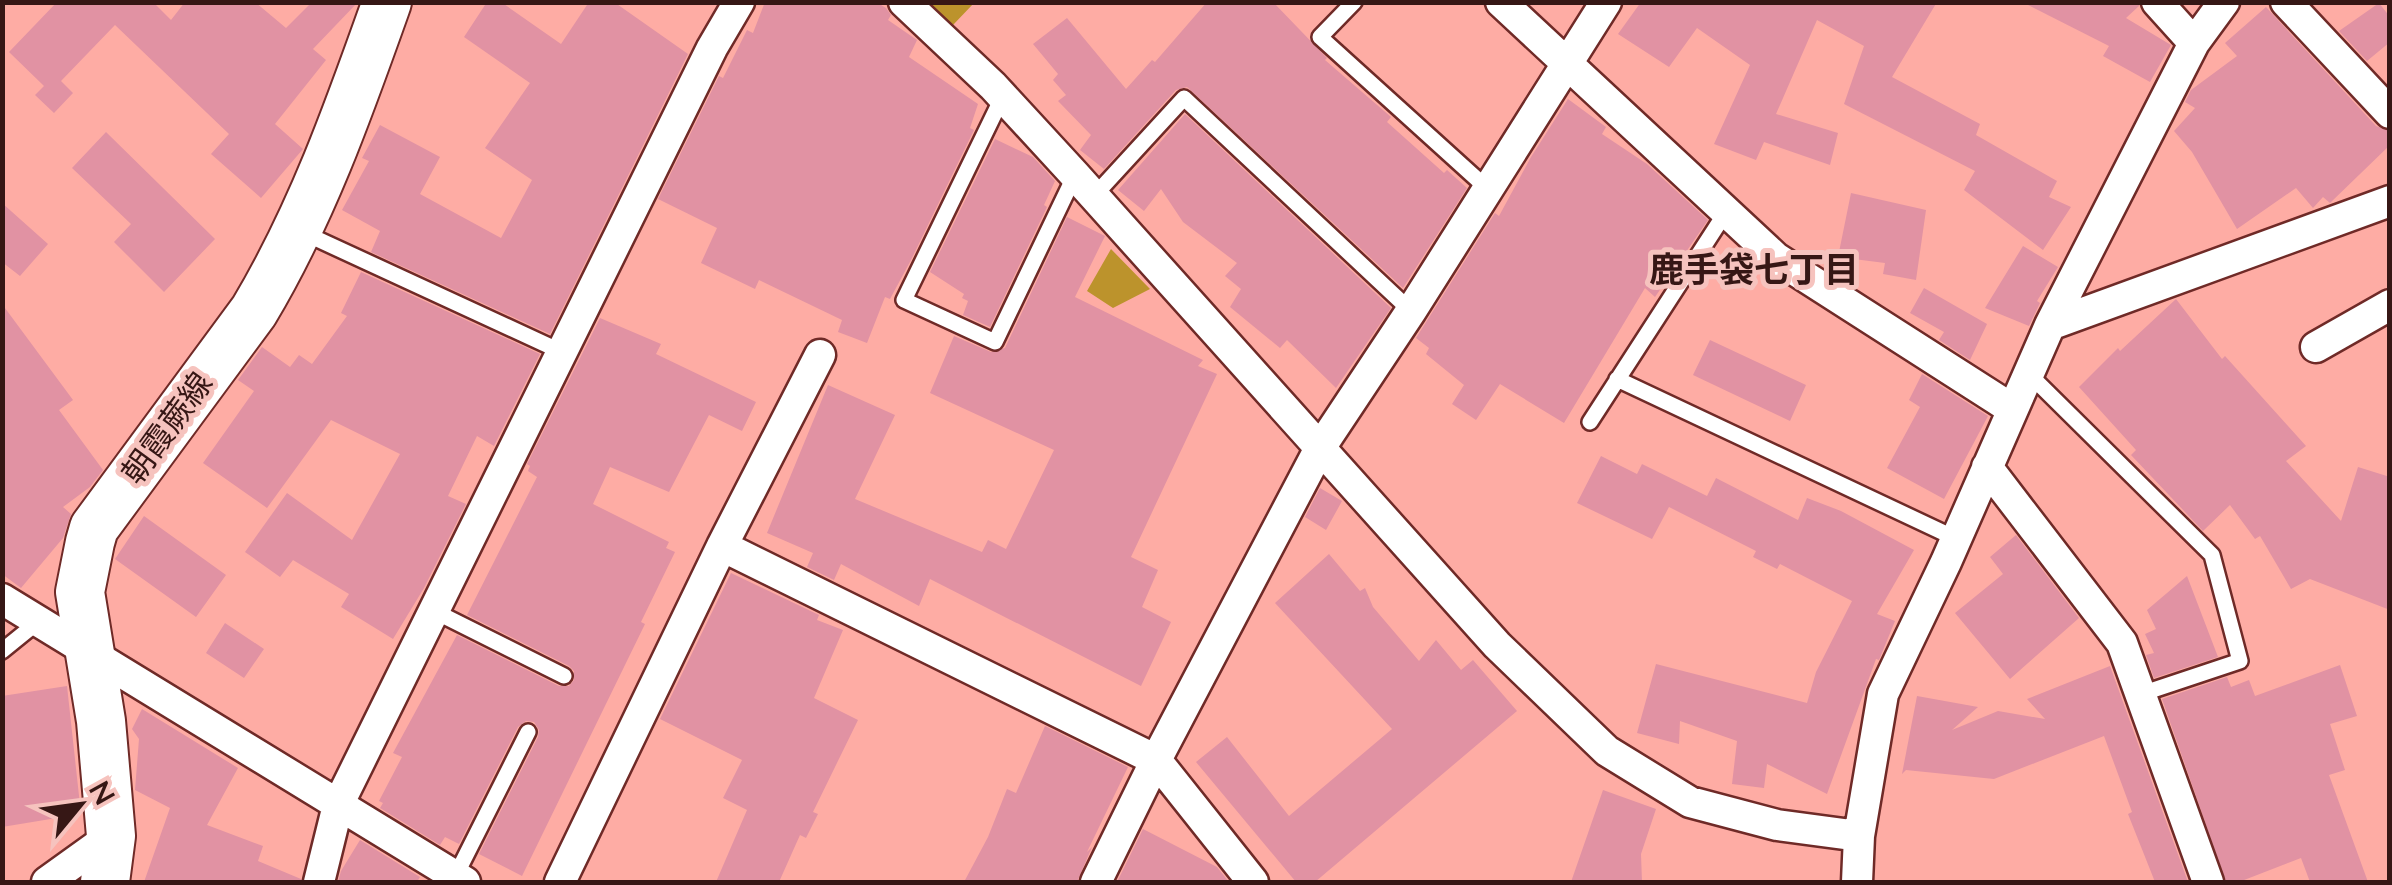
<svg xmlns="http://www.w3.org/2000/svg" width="2392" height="885" viewBox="0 0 2392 885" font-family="Lato,'Noto Sans JP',sans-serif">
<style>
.green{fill:#bc932c}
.building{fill:#e192a3}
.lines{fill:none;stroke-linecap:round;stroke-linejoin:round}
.service-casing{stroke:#6f2a27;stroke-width:20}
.minor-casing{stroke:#6f2a27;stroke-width:35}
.primary-casing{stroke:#6f2a27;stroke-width:52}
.service{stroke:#fff;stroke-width:15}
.minor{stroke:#fff;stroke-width:30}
.primary{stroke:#fff;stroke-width:48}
.labels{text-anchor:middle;stroke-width:10;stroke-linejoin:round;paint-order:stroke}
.street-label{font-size:32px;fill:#361715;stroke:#f6c3be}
.neighbourhood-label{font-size:35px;font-weight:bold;fill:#361715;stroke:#f6c3be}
</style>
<rect width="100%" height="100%" fill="#feaca4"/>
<path class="green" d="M927 3H974L953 25Z
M1111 249 1150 289 1113 308 1087 291Z"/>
<path class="building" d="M57 2H153L171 20 185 2H255L286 28 312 2H358L313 49 326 60 275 124 303 149 261 198 211 154 229 134 115 25 61 81 73 93 54 113 35 95 44 86 9 52Z
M487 2H501L561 44 589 2H614L688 54 550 334 371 252 380 231 342 210 369 161 362 158 380 125 440 157 420 194 501 238 532 180 485 148 530 83 464 37Z
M765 2H876L886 8 891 15 888 20 917 40 909 57 978 104 970 128 974 130 911 260 890 299 885 297 867 343 838 332 842 320 759 280 755 289 701 263 717 228 658 199 719 76 723 78 747 30 753 33Z
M1207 2H1273L1327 58 1325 60 1391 117 1387 122 1444 173 1447 170 1467 188 1403 288 1187 87 1176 90 1104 169 1080 150 1091 135 1058 101 1066 95 1053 80 1058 74 1033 44 1067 18 1126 89 1152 60 1155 62Z
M1641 2H1937L1892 77 1980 124 1976 135 2057 181 2049 197 2071 207 2043 250 1964 190 1975 171 1844 104 1864 46 1817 20 1776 114 1838 133 1830 165 1764 142 1756 160 1714 144 1750 65 1697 28 1669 67 1618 34Z
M2022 2H2139V6L2126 18 2171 45 2150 82 2103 56 2109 46Z
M2379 3 2390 17V42L2367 61 2339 31Z
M2266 7 2376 126 2390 131V145L2330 203 2323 197 2313 208 2296 188 2237 229 2192 152 2174 131 2195 108 2185 102 2191 90 2237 56 2225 43Z
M1568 99 1606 127 1602 134 1647 164 1708 220 1655 297 1645 288 1564 423 1500 384 1476 420 1452 404 1464 385 1426 354 1429 348 1416 338 1495 213 1499 216 1531 157Z
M1185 114 1391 308 1336 388 1287 340 1280 348 1230 307 1241 289 1225 276 1237 263 1183 222 1161 189 1144 211 1118 190Z
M106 132 215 239 164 292 114 242 131 224 72 168Z
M995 139 1033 157 1055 181 1044 205 1047 207 990 327 963 315 968 301 962 298 964 294 930 272Z
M1851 193 1926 210 1916 280 1883 274 1885 263 1838 257Z
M2 203 48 244 20 276 2 262Z
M1067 217 1105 236 1075 297 1203 360 1198 366 1217 374 1131 557 1158 570 1142 607 1171 622 1141 686 930 579 919 606 841 564 834 580 807 567 813 553 767 533 828 385 895 415 855 499 982 552 988 540 1006 549 1054 450 930 393 954 336 991 352 1005 348Z
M2023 246 2058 267 2037 301 2040 303 2029 326 1985 308Z
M361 272 540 354 494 446 477 436 448 496 466 504 424 588 393 639 341 607 349 594 293 560 280 577 245 552 287 493 352 540 400 454 331 420 267 508 203 463 254 391 238 380 262 347 290 367 299 355 312 364 347 316 341 313Z
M1924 288 1987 324 1970 360 1939 340 1944 332 1910 313Z
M2176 299 2222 359 2225 356 2306 446 2286 461 2341 521 2358 467 2390 477V610L2310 579 2291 589 2260 536 2255 539 2230 505 2203 531 2131 455 2136 450 2079 387 2118 348 2120 351Z
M2 304 73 400 59 410 103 470 90 487 63 507 71 514 63 538 21 588 2 574Z
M600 318 661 344 656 354 756 402 742 431 709 415 669 492 610 467 593 504 669 542 666 548 675 552 641 622 645 624 522 876 479 854 538 737 539 730 534 722 526 721 518 727 459 844 445 837 440 845 380 808 383 803 379 801 402 757 393 753 457 635 559 686H569L574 680V671L569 666 467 615 537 477 528 471 530 466 527 464Z
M1710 340 1806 385 1790 421 1693 375Z
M1922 374 1988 416 1944 499 1887 468 1920 407 1909 400Z
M1601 456 1637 474 1642 464 1707 496 1716 478 1798 520 1807 498 1841 511 1914 550 1877 614 1895 621 1879 660 1876 659 1827 794 1767 764 1764 788 1732 784 1737 741 1680 721 1679 744 1637 733 1656 664 1807 703 1816 672 1852 601 1780 564 1777 569 1753 557 1756 551 1669 507 1652 539 1577 503Z
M1320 488 1342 501 1326 530 1305 517Z
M144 516 226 575 196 617 115 559Z
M2016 535 2079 618 2010 679 1955 613 2003 574 1990 557Z
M1329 554 1360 591 1365 588 1373 607 1419 661 1436 640 1461 670 1473 660 1517 711 1315 882H1296L1196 762 1227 737 1289 816 1392 729 1275 603Z
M731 573 819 615 817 620 843 630 814 698 858 720 813 812 818 814 806 838 800 835 779 882H716L747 810 723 798 742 760 660 719Z
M2187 576 2218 657 2154 678 2146 655 2154 653 2145 634 2156 629 2147 610Z
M225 623 264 649 244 678 206 653Z
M2340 665 2357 716 2330 724 2345 770 2329 775 2368 882H2310L2301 858 2239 882H2226L2162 699 2227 677 2231 687 2249 680 2255 696Z
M2110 666 2188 882H2155L2128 814 2132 812 2104 736 1994 779 1906 770 1902 774 1917 696 1978 707 1952 730 1998 711 2045 719 2027 699Z
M67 686 81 814 2 827V696Z
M142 709 238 768 207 825 263 846 258 861 301 879V882H144L170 808 135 790 139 739 132 729Z
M1045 726 1128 767 1087 852 1092 847 1077 882H964L988 837 1007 789 1016 793Z
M1603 790 1656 809 1641 854 1642 882H1571Z
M1143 829 1217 867 1229 882H1117Z
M360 840 420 877 417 882H338L341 871Z"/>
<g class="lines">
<defs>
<path id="service" d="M1354 2 1320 37 1489 190
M1003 96 904 300 995 342 1075 175
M1094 196 1184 98 1411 311
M302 232 562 352
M2028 373 2212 555 2240 661 2141 694
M1617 379 1957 539
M1590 422 1726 212
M434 611 564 676
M2 651 39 621
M455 877 528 732"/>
<path id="minor" d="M904 2 993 86 1075 175 1497 645 1607 751 1690 802 1777 825 1859 836
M1501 2 1776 258 2012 409
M2157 2 2194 43
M2286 2 2390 113
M2050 325 2390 201
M2316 347 2390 305
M1987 467 2122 643 2208 882
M722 546 1156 760 1253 882
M2 599 465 882
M47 882 111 836
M319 882 338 805 712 48 739 2
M560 882 722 546 820 355
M1096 882 1156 760 1320 448 1411 311 1606 2
M1857 882 1859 836 1883 694 1946 562 2050 325 2194 43 2224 2"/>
<path id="primary" d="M105 882 111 836 101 721 80 592 90 542 94 528 254 311C312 214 349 109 387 2"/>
</defs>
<use href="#service" class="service-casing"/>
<use href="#minor" class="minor-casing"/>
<use href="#primary" class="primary-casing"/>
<use href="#service" class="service"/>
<use href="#minor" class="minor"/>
<use href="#primary" class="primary"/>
</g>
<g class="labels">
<g class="street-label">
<text transform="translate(167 428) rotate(-54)" y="11">朝霞蕨線</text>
</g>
<g class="neighbourhood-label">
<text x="1754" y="282">鹿手袋七丁目</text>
</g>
</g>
<rect width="2392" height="885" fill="none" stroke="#361715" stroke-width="10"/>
<g transform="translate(80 805) rotate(61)" stroke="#f6c3be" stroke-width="8" paint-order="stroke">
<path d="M0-8L18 38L0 25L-18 38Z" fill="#361715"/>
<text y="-15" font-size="28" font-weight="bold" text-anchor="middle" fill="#361715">N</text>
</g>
</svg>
